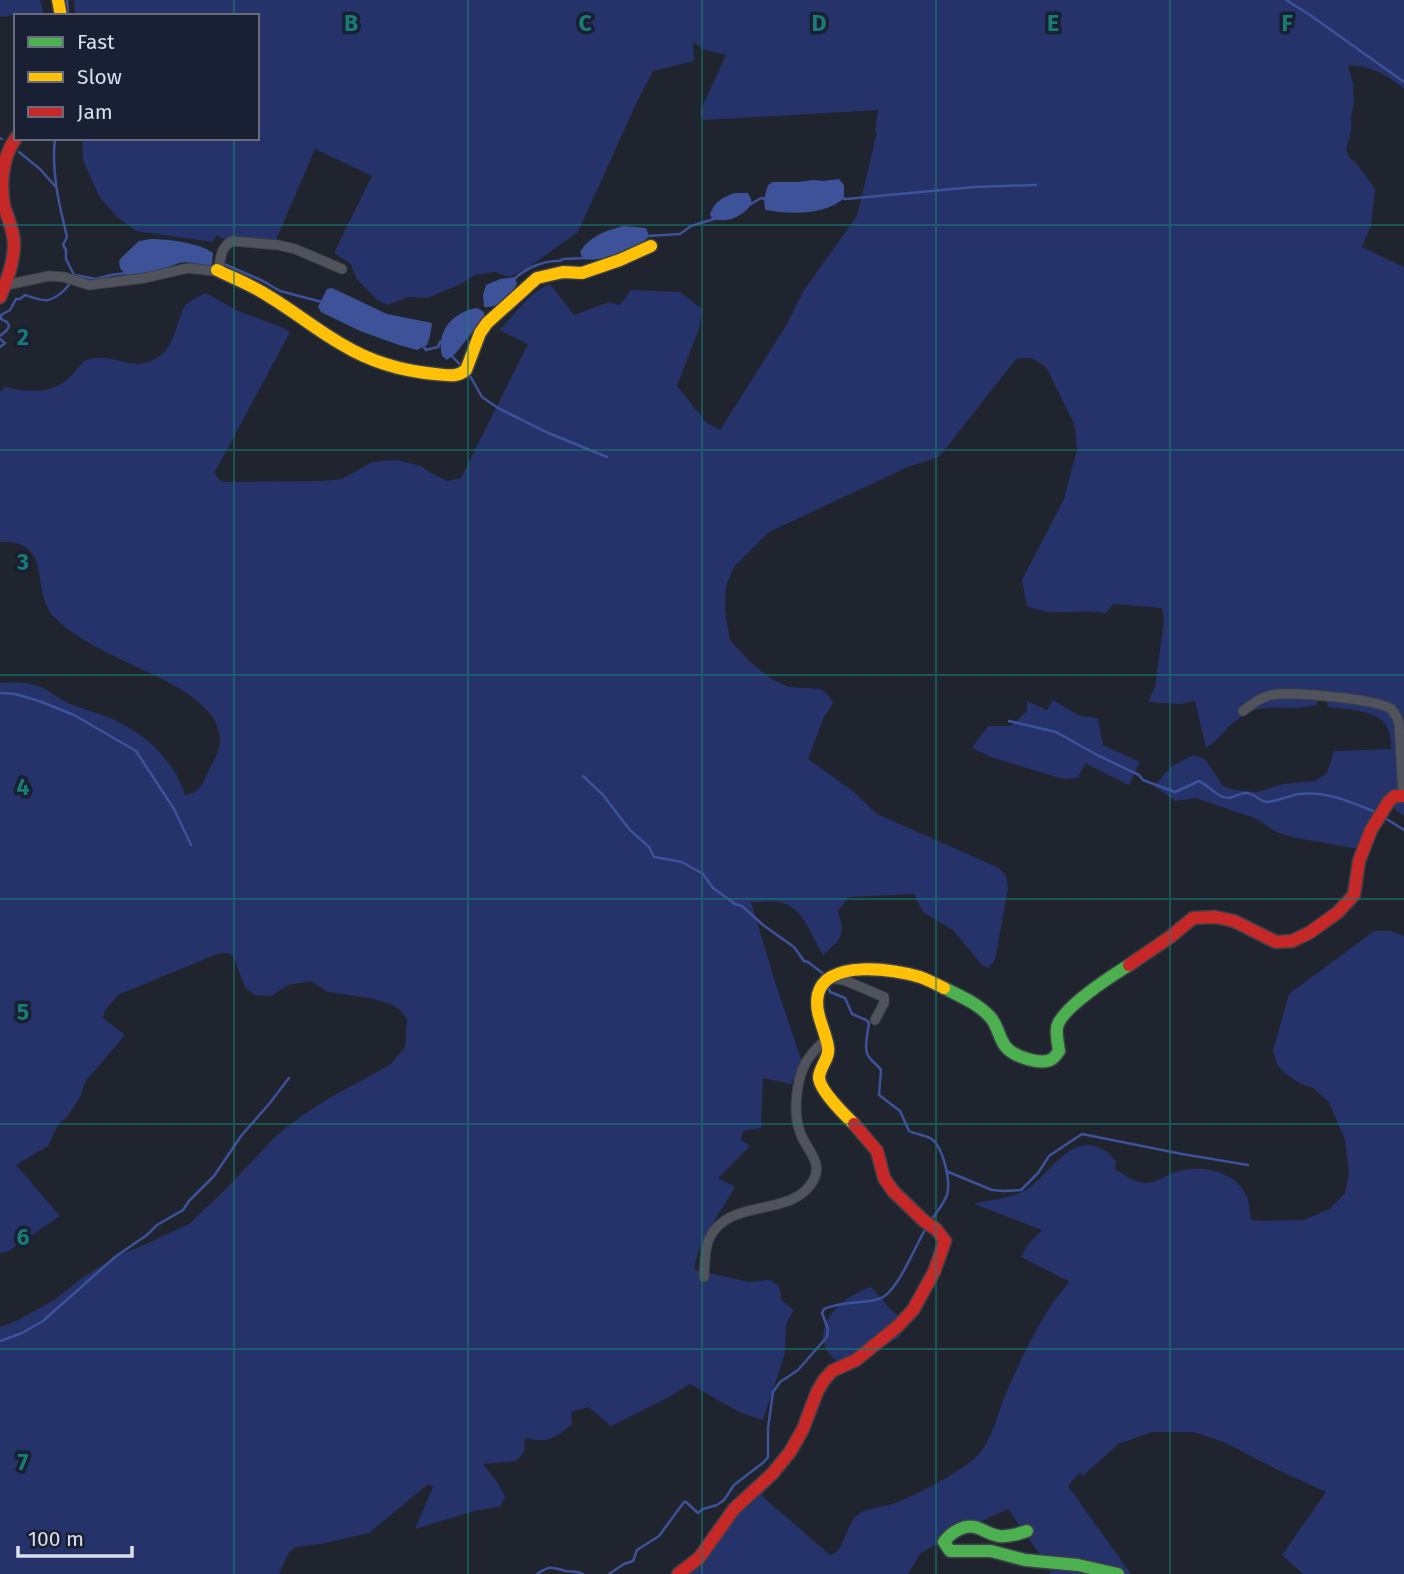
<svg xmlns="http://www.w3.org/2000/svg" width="1404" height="1574" viewBox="0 0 1404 1574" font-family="'Fira Sans',sans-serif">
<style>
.green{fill:#25336a}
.water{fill:#3e529a}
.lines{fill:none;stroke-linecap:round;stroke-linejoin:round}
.stream{stroke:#3e529a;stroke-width:2.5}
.street-casing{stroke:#3c4049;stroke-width:11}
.fast-casing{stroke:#3c4049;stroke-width:15}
.slow-casing{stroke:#3c4049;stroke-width:15}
.jam-casing{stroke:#3c4049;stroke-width:15}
.street{stroke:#50535c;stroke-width:9}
.fast{stroke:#4caf50;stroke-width:12}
.slow{stroke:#ffc107;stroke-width:12}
.jam{stroke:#c62828;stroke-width:12}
.grid{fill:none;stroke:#197b74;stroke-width:2;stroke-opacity:0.55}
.grid-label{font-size:23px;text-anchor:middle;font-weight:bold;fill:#197b74;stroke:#1a2034;stroke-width:7;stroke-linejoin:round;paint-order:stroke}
</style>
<rect width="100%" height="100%" fill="#20242e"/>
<path class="green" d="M0 0H40L44 15 16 16 11 15 5 17 0 16Z
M74 0H1404V89C1388 76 1369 64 1348 66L1353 83 1354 102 1351 118V132L1346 149 1349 157 1357 164 1375 189 1371 225 1362 247 1404 267V816L1397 811 1393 806 1359 849 1296 838 1276 832 1257 819 1196 798 1175 801 1154 786 1171 767 1193 755 1205 759 1223 786 1235 790 1257 792 1283 784 1315 781 1327 773 1334 751 1391 749C1391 744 1391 737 1389 732 1382 708 1348 710 1328 707L1326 699H1318L1317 705C1309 706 1299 708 1290 708 1271 707 1255 706 1238 719 1226 727 1218 741 1206 748L1195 701 1180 704 1148 702 1155 687 1164 621 1162 608 1114 604 1106 613C1097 612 1087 611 1077 612 1057 612 1046 614 1027 606L1022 580 1064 499 1077 450 1075 426 1046 367 1031 358 1016 359 939 457 908 467 769 532 734 567 726 586 725 611 730 640 750 662 773 680 789 687 821 689 829 696 833 703 824 717 808 759 854 792 877 814 999 868 1006 875 1008 889 995 960 988 968 981 964 953 930 923 912 914 894 849 897 838 911C846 935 841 940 823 955 812 937 803 906 779 902 770 900 760 903 751 902L775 982 802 1062 791 1084 763 1078 761 1128 743 1131 741 1140 750 1146 718 1178 735 1187C723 1208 694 1247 695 1270L749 1282 770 1280 779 1286 782 1301 794 1310 786 1324 785 1353 763 1420 739 1412 690 1384 667 1398 611 1426 589 1407 571 1412 572 1424C556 1437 548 1444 526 1438L524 1442 525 1450 517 1461 483 1464 497 1482 505 1496 501 1506 474 1511 415 1529 433 1487 428 1484 369 1533 320 1544 296 1547 289 1552 279 1574H0V1327L16 1321 54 1300 82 1278 119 1255 144 1245 189 1224 224 1191 275 1137 300 1117 331 1097 390 1065 405 1047 407 1019 400 1010 391 1004 369 998 328 992 311 981 288 985 271 996 254 995 245 987 233 956 227 953 217 954 118 995 105 1010 103 1018 125 1035 85 1082 80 1097 68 1116 58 1125 48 1146 16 1165 60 1216 7 1252 0 1253V683C14 682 30 682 43 688 51 692 58 698 66 702 81 709 97 712 112 719 144 732 176 762 185 795 201 794 205 778 211 766 215 758 220 750 220 741 222 704 164 680 137 667 110 654 77 640 55 618 29 592 55 539 0 542V392L5 387C28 392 53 395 71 376 79 368 82 359 95 358 119 356 134 372 157 358 172 349 175 331 180 317 182 313 182 310 184 307 188 301 200 296 206 293L238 311 281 327 290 332 215 472 218 479 224 482 323 481 342 479 372 462 397 460 421 466 436 476 448 481 461 478 528 344 499 330C515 315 529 292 550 284L574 315 609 302 620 305 631 290 680 292 702 309 699 329 677 386 706 422 720 430 787 324 804 290 857 216 877 132 875 131 878 110 703 120 700 112 726 55 705 50 693 42 694 61 653 71 636 104 578 232 529 267 509 277 495 272 475 275 459 285 427 298 409 297 387 305 377 300 356 278 351 264 334 253 372 176 315 149 273 247C258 243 228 244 217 235L213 242 136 231 117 217 99 196 83 160 82 138H257V16H75Z
M1053 700 1080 716 1098 718 1103 745 1140 762 1129 785 1085 763 1078 778 1063 779 991 757 972 748 988 726H1011L1027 711V701L1047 710Z
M1374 931H1391L1404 936V1574H1303L1282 1555 1326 1492 1274 1468 1224 1442 1193 1432H1152L1118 1444 1083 1476 1080 1472 1068 1486 1131 1574H1051L1044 1560 1008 1509 958 1532 921 1553 908 1574H682L708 1557 729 1516 769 1485 762 1496 830 1555C848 1550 843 1520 864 1511 873 1507 885 1507 895 1503 917 1495 956 1474 974 1459 992 1443 997 1414 1006 1393 1019 1364 1033 1333 1050 1307 1055 1298 1063 1290 1070 1282L1021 1257 1029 1243 1042 1230 974 1204C991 1199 1012 1199 1027 1189 1049 1175 1072 1130 1104 1150 1108 1152 1112 1157 1116 1161L1115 1169C1124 1174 1135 1183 1145 1183 1156 1183 1166 1175 1176 1172 1199 1164 1233 1170 1245 1193 1249 1200 1250 1211 1251 1220L1263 1221 1304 1220 1330 1209 1345 1193 1349 1173 1345 1140 1329 1102 1313 1088 1301 1084 1286 1074 1278 1066 1273 1051 1289 994Z
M871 1287 890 1309 908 1324 898 1338 868 1354 849 1370C841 1364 828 1356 825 1346 815 1319 848 1294 871 1287Z"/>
<path class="water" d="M839 179 844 185V198C825 216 789 214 765 210L764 199 768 185 773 182H798L813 180 823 181Z
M735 193H748L751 199 752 204C741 217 729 223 712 219L710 214C715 201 723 197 735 193Z
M623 226 646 228 649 236C639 250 599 263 583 259L580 252C590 236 605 231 623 226Z
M151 239C168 239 200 243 213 253L212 264 210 266 186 262 179 263 166 268 133 276 126 275 120 268 119 261 122 257 139 241Z
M515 277 517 284C509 297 499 308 484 307L483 295 486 285 500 279Z
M332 288 387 314 432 323 430 336 427 345 417 350 399 345 360 331 321 312 318 307 327 289Z
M477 308 484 312V317L456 353 447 360 442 356C436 332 452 312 477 308Z"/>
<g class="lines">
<path class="stream" d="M67 0 68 16
M1286 0 1310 15 1404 82
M0 138 2 139
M55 138C51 172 59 204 67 237L63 245 66 250V259L74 275
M19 152 40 169 55 186
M841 198 846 199 974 187 1036 185
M749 205 761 198 765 199
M647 236 680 234 691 226 714 219
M224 264 263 281 280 291 322 302
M74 275 96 279 111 275 126 273
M514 279C526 268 544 260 560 261L563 259 585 258
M0 336 7 330 9 326 7 322 1 319V315L10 310 16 299H20L25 295C31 297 41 301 48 300 57 298 68 288 71 281
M0 339 5 343 0 347
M423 346 426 350 438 347 440 342H442
M451 355 463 368
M469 374 482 397 498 408 546 432 607 457
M0 693 15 694 39 701 74 715 136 751 174 809 191 845
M1009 721 1056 732 1099 756 1139 775 1143 780 1175 792 1199 781C1208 785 1219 799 1229 798 1235 797 1240 793 1246 793 1254 793 1259 801 1267 802 1278 801 1288 796 1299 794 1326 791 1348 801 1373 811
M583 776 603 795 630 830 649 847 654 857 682 862 703 874 713 888 735 904 742 906 763 925 794 947 804 961 808 962 825 975
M1385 818 1404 830
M828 986 830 992 845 998 852 1014 866 1020 869 1023C868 1032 863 1050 869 1057 872 1062 878 1065 881 1070L879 1095 900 1111 909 1131C915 1134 924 1135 930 1138 943 1145 951 1181 947 1195 944 1203 937 1212 932 1219
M946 1171 992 1190 1004 1191 1021 1190 1038 1173 1049 1156 1082 1134 1182 1154 1248 1165
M0 1341 22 1333 43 1321 115 1257 147 1235 157 1225 183 1210 189 1201 214 1176 241 1136 269 1104 289 1078
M537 1574C551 1565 551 1567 565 1571 572 1572 577 1571 583 1574
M609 1574 624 1564 633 1561 637 1550 659 1536 684 1502H686L698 1513 703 1509 717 1505 724 1500 734 1485 764 1462 768 1457V1428L773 1392 780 1382 798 1370 827 1337 828 1329 822 1313 824 1309C841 1301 862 1304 879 1299 897 1294 915 1246 925 1230"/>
<defs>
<path id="street" d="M6 285 49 276 64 277 89 285 145 278 188 268 214 271 219 267C221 256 221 247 232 241L278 245 295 249 342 269
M1243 711C1252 704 1261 697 1272 695 1290 691 1377 699 1391 709 1395 713 1397 717 1399 723L1403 796
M829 978 844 980 884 997V1003L875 1020
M704 1277C705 1265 704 1250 709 1239 729 1196 791 1219 813 1181 824 1162 806 1150 800 1132 793 1113 796 1082 805 1064 810 1054 818 1047 826 1039"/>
<path id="fast" d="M944 988C960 996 979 1004 991 1018 998 1026 999 1039 1006 1047 1013 1056 1041 1066 1052 1059 1055 1057 1057 1054 1059 1051 1058 1044 1056 1035 1057 1028 1059 1009 1113 975 1129 965
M1027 1531C1018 1534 1009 1537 999 1536 991 1535 986 1531 978 1528 966 1523 951 1532 944 1542L950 1551H991L1025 1560 1078 1565 1118 1574"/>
<path id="slow" d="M58 0 61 16
M217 270C235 279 254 286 270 297 295 312 318 331 343 345 371 362 403 371 435 374 447 375 456 378 466 370L480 333 487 323 537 278 563 272 582 273 620 260 651 246
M854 1124C845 1115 819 1090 819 1077 820 1066 830 1058 828 1047 825 1028 814 1014 818 994 827 959 894 969 920 977 928 980 936 984 944 988"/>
<path id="jam" d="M0 297C7 281 14 261 14 244 14 231 8 219 4 206 0 184 2 157 16 138
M1129 965 1170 937 1193 918 1215 917 1234 921 1276 942 1292 941 1309 933 1337 913 1354 895 1359 861 1371 830 1389 801 1395 796H1404
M678 1574 699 1558 734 1509 772 1474 790 1452 803 1429 817 1392 824 1380 832 1371 856 1360 898 1326 913 1310 934 1272 945 1241 936 1229 924 1221 893 1191 884 1178 877 1151 854 1124"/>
</defs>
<use href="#street" class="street-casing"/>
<use href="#fast" class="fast-casing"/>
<use href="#slow" class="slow-casing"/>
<use href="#jam" class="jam-casing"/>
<use href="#street" class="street"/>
<use href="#fast" class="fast"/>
<use href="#slow" class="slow"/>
<use href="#jam" class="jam"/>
</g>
<path class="grid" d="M234 0V16M468 0V1574M702 0V1574M936 0V1574M1170 0V1574M234 138V1574M0 225H1404M0 450H1404M0 675H1404M0 899H1404M0 1124H1404M0 1349H1404"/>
<g class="grid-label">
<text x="351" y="31">B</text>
<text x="585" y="31">C</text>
<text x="819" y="31">D</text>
<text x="1053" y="31">E</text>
<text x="1287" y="31">F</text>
<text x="23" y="345">2</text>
<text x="23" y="570">3</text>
<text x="23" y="795">4</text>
<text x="23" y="1020">5</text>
<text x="23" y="1245">6</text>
<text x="23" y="1470">7</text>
</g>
<rect x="14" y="14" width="245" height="126" fill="#1a2034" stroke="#676c7e" stroke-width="2"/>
<rect x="28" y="37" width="35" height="10" fill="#4caf50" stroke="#676c7e" stroke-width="2"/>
<text x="77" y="49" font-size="21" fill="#dadfed">Fast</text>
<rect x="28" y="72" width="35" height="10" fill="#ffc107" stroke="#676c7e" stroke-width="2"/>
<text x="77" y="84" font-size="21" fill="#dadfed">Slow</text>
<rect x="28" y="107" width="35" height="10" fill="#c62828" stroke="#676c7e" stroke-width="2"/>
<text x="77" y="119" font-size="21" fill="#dadfed">Jam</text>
<path d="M18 1546v10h114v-10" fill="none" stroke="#dadfed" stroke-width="3.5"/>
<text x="28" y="1546" font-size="21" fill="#dadfed" stroke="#1a2034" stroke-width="5" paint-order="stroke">100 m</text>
</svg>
